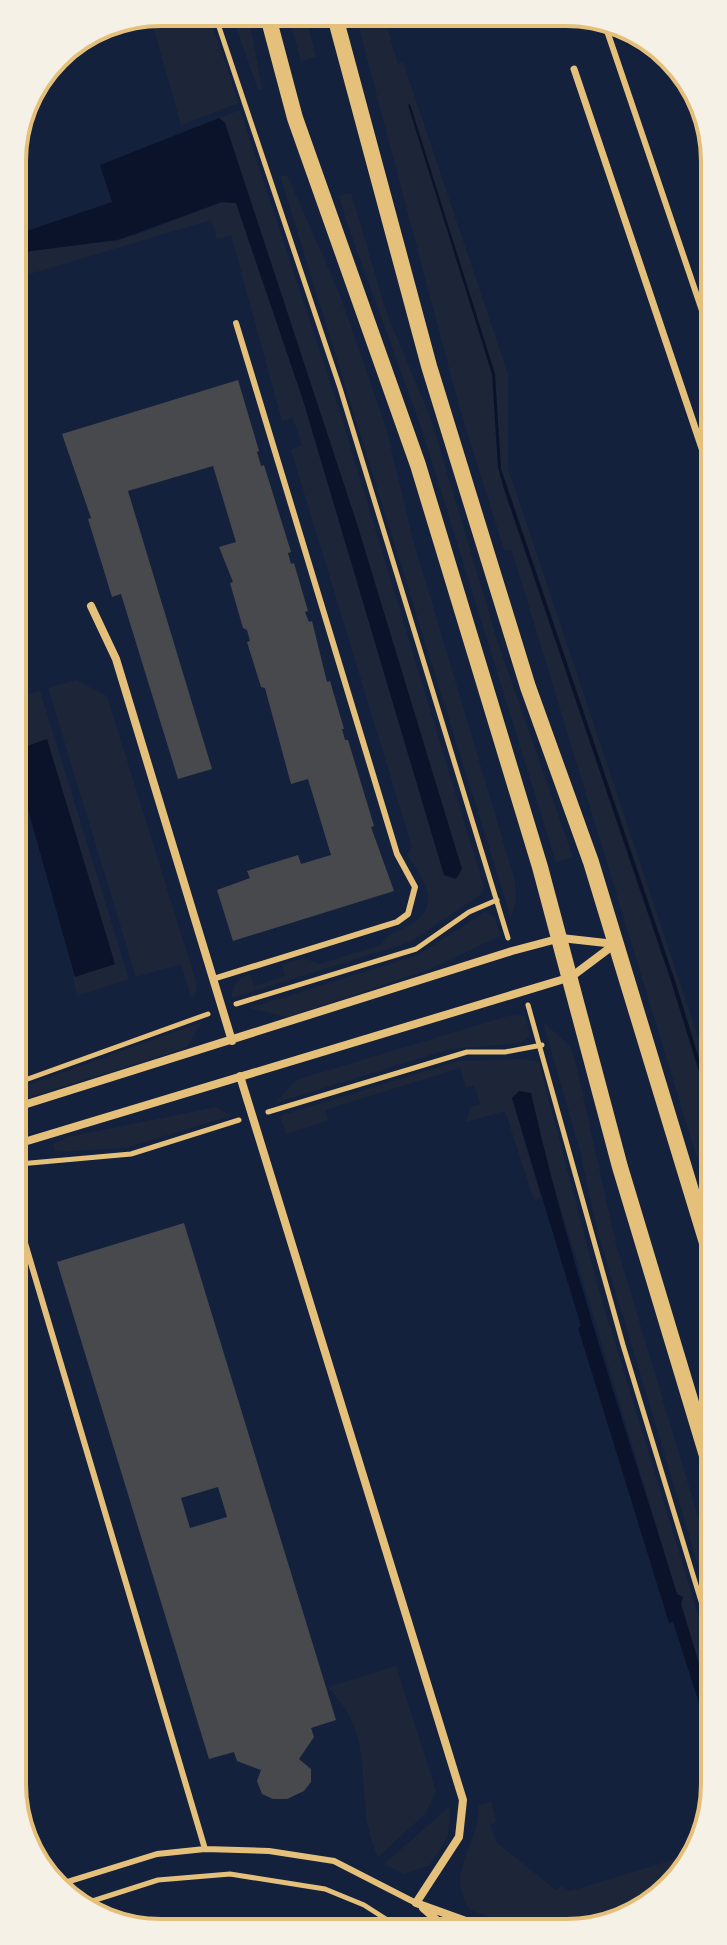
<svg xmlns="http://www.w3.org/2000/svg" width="727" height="1945" viewBox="0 0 727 1945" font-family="Cabin,sans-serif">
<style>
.green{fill:#1d2539}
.water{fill:#0b132b}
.building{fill:#48494c;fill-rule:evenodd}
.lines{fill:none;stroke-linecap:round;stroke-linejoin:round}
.path{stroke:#e5c07b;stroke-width:5}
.service{stroke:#e5c07b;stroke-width:6}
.pedestrian{stroke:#e5c07b;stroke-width:7}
.minor{stroke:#e5c07b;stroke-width:8}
.secondary{stroke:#e5c07b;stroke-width:16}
.rim{fill:none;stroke:#e5c07b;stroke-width:4}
</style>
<rect width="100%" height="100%" fill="#14213d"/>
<path class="green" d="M161 12H208L239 103 181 125 150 16Z
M231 12 248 13 262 89 258 90Z
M287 13H305L316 57 301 61Z
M355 13 383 14 398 64 403 62 508 374V468L714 1084V1107L675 981 501 469 495 374 409 104 492 374 498 467 504 489 671 981 714 1120V1214L512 551 504 550 459 406Z
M240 110 342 419 484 888 479 896 410 942 232 998C231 986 238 978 250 974L254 986 285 976 282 965 304 958 319 964 381 945C390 931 398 932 411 924 444 906 422 876 407 855L412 847 291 450 302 445 293 418 282 421 231 235 217 239 211 220 13 279V257L31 251 136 235 222 202 236 203 303 400 444 875 448 877 358 527 225 123 219 118Z
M287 175 338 290 386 427 412 536 515 881 516 900 511 918 280 176Z
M351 193 387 314 431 419 497 640 573 857 556 862 421 427 347 223 339 196Z
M76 680 107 696 197 985 195 996 191 997 181 964 136 977 48 688Z
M40 691 129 979 77 996 73 976 114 965 13 751V717L26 713 21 696Z
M485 912 495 917 500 936 428 970 288 1017 249 1008 418 955Z
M511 1015 525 1016 530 1036 521 1043 450 1049 275 1103 296 1080Z
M202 1022 187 1046 179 1050 14 1102V1090Z
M543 1022 570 1046 576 1064 616 1244 714 1570V1618L599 1237 579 1147Z
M523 1059 539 1062 598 1287 714 1667 715 1717 681 1603 683 1597 677 1594 545 1156 518 1095 512 1098 541 1198 534 1200 505 1111 466 1122 471 1107 481 1105 474 1085 466 1087 460 1068 325 1110 327 1121 286 1134 280 1116 458 1061Z
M216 1107 231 1116 125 1148 55 1152 53 1144 68 1137Z
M396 1666 436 1791 425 1814 378 1857C349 1792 383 1745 328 1687Z
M491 1802 496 1822 490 1825 497 1843 556 1890 561 1885 570 1891 689 1855 678 1882 626 1912 593 1922 556 1930H523L470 1910C444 1872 479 1846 479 1805Z
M450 1806 448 1836 430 1865 404 1874 384 1864Z"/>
<path class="water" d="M410 104 495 374 501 469 675 981 714 1107V1120L671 981 504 489 498 467 492 374 408 105Z
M219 118 225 123 358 527 462 869 456 879 444 875 303 400 236 203 222 202 118 240 31 251 13 257 12 236 112 202 100 165Z
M47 739 115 964 75 977 13 756V751Z
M519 1091 531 1093C569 1263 626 1428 677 1594L683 1597 681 1604 715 1717V1753L673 1622 669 1623 578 1328 581 1326 512 1098Z"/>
<path class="building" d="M238 380 259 451 257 452 261 466 264 465 291 552 288 553 291 564 294 563 308 611 305 612 309 622 312 621 327 682 330 681 344 729H342L345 740H348L374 826 371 827 394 891 233 941 217 890 250 878 247 871 298 855 301 864 331 855 308 779 291 784 265 688 261 687 247 642 250 641 247 630 243 628 230 583 233 582 219 547 236 542 213 466 128 491 212 769 178 779 121 594 112 597 88 519 91 518 62 434Z
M184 1223 336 1720 311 1728 314 1737 299 1759 311 1769V1782L304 1791 287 1799H273L262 1794 257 1781 261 1770 237 1761 234 1752 209 1759 57 1262ZM218 1487 227 1517 190 1528 181 1498Z"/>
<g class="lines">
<path class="path" d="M214 12 340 388 508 938
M236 1004 416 949 469 912 497 900
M528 1005 623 1345 714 1644
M14 1084 208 1014
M268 1112 467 1052H505L542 1045
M19 1164 131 1154 239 1120
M83 1904 158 1880 230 1874 325 1889 364 1905 403 1930"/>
<path class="service" d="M603 19 712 340
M693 95 712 154
M213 979 397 922 408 914 415 887 397 854 236 323
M14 1206 205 1849
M54 1886 157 1854 205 1849 269 1851 334 1861 416 1903"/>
<path class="pedestrian" d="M574 69 713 481"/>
<path class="minor" d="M91 606 116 659 232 1041
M240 1076 463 1800 459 1837 416 1903
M14 1108 512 951 561 938 615 944
M14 1145 571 977 615 944
M416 1903 491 1930
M423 1908 448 1930"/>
<path class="secondary" d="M267 13 295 118 418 465 540 867 620 1167 714 1479
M334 13 429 366 528 687 591 862 714 1266"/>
</g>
<path d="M0 0H727V1945H0ZM161 26H566A135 135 0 0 1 701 161V1784A135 135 0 0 1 566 1919H161A135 135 0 0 1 26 1784V161A135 135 0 0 1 161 26Z" fill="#f6f1e7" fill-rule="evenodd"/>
<path class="rim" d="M161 26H566A135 135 0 0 1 701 161V1784A135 135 0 0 1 566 1919H161A135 135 0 0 1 26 1784V161A135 135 0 0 1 161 26Z"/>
</svg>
